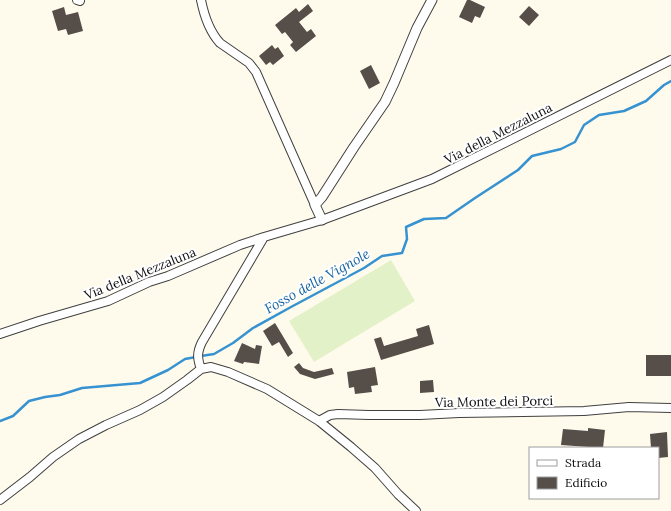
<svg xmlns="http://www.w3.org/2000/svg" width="671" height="511" viewBox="0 0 671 511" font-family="Lora,serif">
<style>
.pitch{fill:#e3f1c8}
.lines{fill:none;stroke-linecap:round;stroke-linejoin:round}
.stream{stroke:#3692d0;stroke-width:2.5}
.building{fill:#564e49}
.minor-casing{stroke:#404040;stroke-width:10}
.tertiary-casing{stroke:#404040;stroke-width:11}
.minor{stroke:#fff;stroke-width:8}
.tertiary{stroke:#fff;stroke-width:9}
.labels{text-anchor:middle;stroke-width:4;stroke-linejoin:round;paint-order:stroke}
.street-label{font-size:13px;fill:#0d0d0d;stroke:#fff}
.water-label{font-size:14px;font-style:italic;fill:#1463a1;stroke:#fff}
</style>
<rect width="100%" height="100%" fill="#fffbec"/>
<path class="pitch" d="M391 260 415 301 314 362 289 321Z"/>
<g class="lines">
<path class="stream" d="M201 356 214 354 233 343 253 328 291 307 364 268 382 256 402 253 407 239 406 227 424 219 446 218 475 198 518 170 532 156 561 149 575 142 584 125 599 115 624 111 646 101 664 85 671 81
M0 421 13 416 29 401 45 397 60 395 82 388 140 383 168 370 185 359 196 357"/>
</g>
<path class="building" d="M467 0H470L485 7 480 18 475 16 472 23 459 17Z
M308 4 313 11 299 22 307 32 311 29 316 36 296 52 290 45 293 42 285 32 282 34 275 25 296 8 299 12Z
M529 6 539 15 529 26 519 17Z
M64 7 66 15 78 12 83 31 68 35 66 29 58 31 52 11Z
M272 45 275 49 278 47 284 56 273 65 270 62 266 65 259 56Z
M371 65 380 83 369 89 360 71Z
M275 323 293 353 288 357 279 342 272 346 263 331Z
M429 325 434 344 381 360 374 339 381 337 384 346 418 336 416 329Z
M242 343 255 349 256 345 262 346 259 364 244 362 243 364 234 361Z
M646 355H671V376H646Z
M299 363 303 368 314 372 332 368 334 374 315 379 300 374 294 367Z
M375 367 378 385 371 386 372 392 355 394 354 387 349 388 347 372Z
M433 380 434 392 420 393V381Z
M588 428 605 430 603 448 561 445 563 429 588 431Z
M667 432 668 457 658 458V448H651L650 434Z"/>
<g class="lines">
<defs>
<path id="minor" d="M77 0 80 1
M201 0C204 15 209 31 220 43L249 63 256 72 315 205
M264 237 322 220 432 179 671 60
M0 334 39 321 108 301 149 282 168 276 240 245 264 237 202 342C197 352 197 358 201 369
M319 421 330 415 338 414 369 415H420L459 413 584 411 629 407 671 408
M0 500 30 477 53 457 79 439 106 425 140 410 163 397 187 380 201 369 211 367 228 372 267 389 319 421 351 447 375 468 398 494 416 511"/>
<path id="tertiary" d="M322 220 315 205 322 197 354 147 385 102 394 83 417 28 432 0"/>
</defs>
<use href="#minor" class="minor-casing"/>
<use href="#tertiary" class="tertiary-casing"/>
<use href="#minor" class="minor"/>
<use href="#tertiary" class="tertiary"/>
</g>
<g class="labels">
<g class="street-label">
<text transform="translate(498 133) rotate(-27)" y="5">Via della Mezzaluna</text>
<text transform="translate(140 273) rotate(-22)" y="5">Via della Mezzaluna</text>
<text transform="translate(494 401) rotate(-1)" y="5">Via Monte dei Porci</text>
</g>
<g class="water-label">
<text transform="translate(317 281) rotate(-29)" y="5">Fosso delle Vignole</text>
</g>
</g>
<rect x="529" y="447" width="130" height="52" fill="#ffffff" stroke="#9e9e9e"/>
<rect x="537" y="460" width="20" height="6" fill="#ffffff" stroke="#9e9e9e"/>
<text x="565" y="467" font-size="12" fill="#0d0d0d">Strada</text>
<rect x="537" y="477" width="20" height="12" fill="#564e49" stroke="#9e9e9e"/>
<text x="565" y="487" font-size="12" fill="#0d0d0d">Edificio</text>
</svg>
